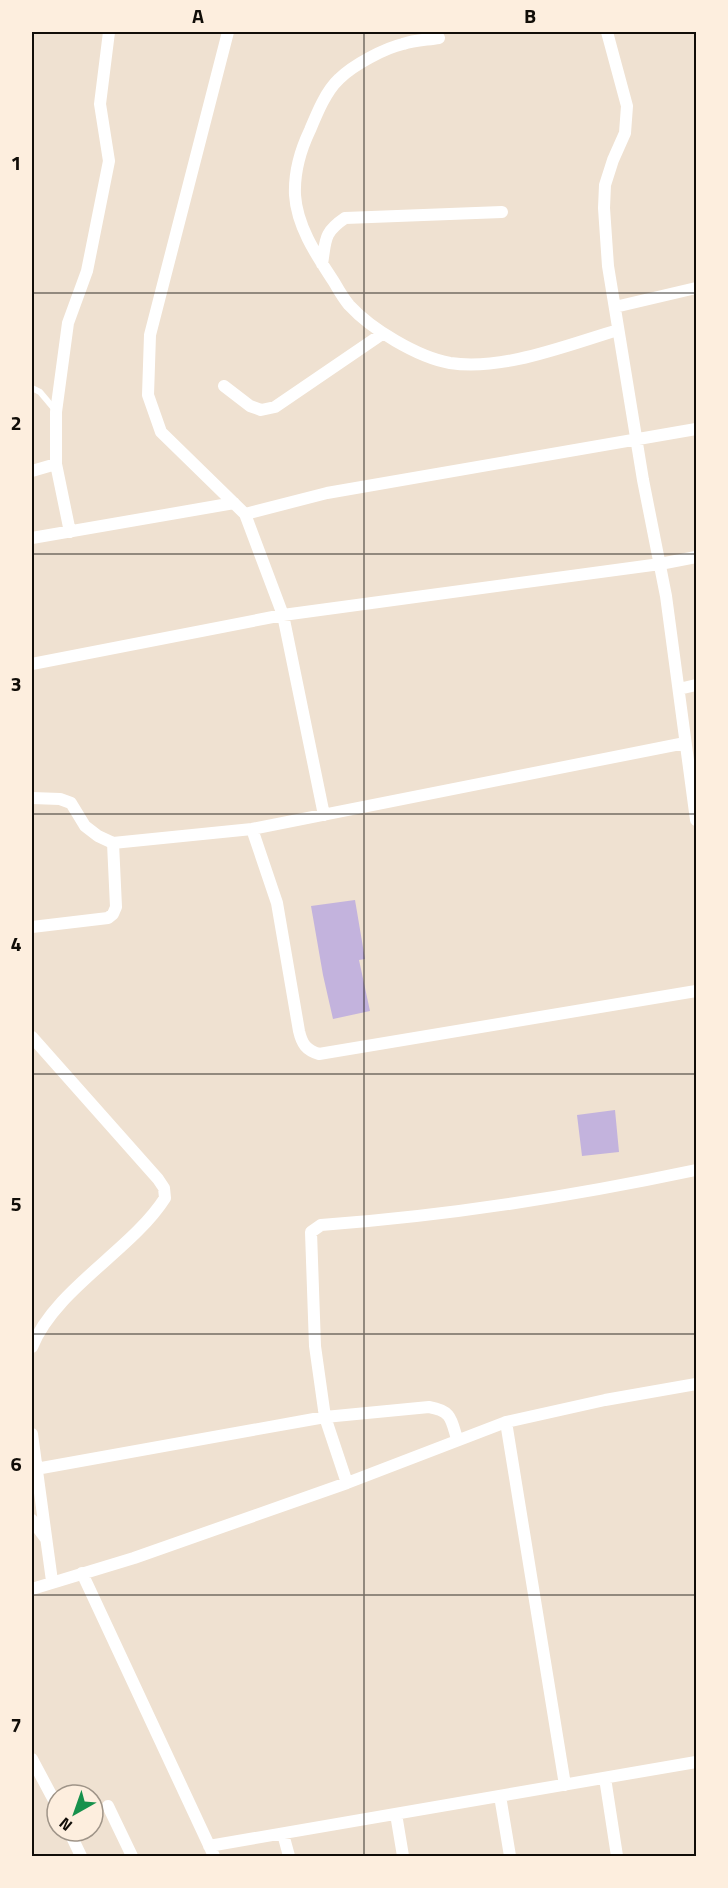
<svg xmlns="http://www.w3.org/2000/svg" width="728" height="1888" viewBox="0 0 728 1888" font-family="'Titillium Web',sans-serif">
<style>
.building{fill:#c3b3dd}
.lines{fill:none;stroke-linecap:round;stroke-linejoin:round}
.service{stroke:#fff;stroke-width:6}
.minor{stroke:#fff;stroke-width:12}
.grid{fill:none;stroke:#110d08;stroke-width:1.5;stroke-opacity:0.55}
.neatline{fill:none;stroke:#110d08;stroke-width:2}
.grid-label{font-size:20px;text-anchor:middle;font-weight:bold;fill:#110d08}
</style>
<rect width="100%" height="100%" fill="#efe1d1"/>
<path class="building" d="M355 900 365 959 359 960 370 1011 333 1019 323 975 311 906Z
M615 1110 619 1152 582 1156 577 1115Z"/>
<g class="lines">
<path class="service" d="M32 388 40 392 56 411"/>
<path class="minor" d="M228 32 150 335 148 395 161 432 245 514 283 615 324 815
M607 32 627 106 625 133 613 160 605 185 604 208 608 266 643 480 666 596 696 820
M439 38C427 40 414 40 403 44 385 48 353 65 339 79 326 91 317 113 310 130 300 151 294 172 295 195 297 227 317 256 334 282 338 289 343 298 349 305 371 329 417 357 450 363 504 371 567 345 618 330
M322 264C326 240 323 233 345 218L502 212
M615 307 696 288
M224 386 250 406 261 410 275 407 382 334
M32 471 56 464
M245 514 327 493 696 429
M70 532 56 464V412L68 323 87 271 109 161 100 104 109 32
M32 538 234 503
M32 664 283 615 660 564 696 557
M679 689 696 685
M32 798 60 799 71 803 85 826 98 836 113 843 252 829 685 743
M252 829 277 903 299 1031C302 1044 306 1050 319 1054L696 991
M32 927 108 918 113 914 116 907 113 843
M32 1037 158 1179 164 1188 165 1198C132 1250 55 1289 32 1347
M506 1422 565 1785
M32 1434 52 1581
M36 1469 325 1417 429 1407C452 1411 451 1419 457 1439
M347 1483 325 1417 315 1346 311 1232 321 1225C447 1216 573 1196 696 1170
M32 1520 46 1539
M82 1573 214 1856
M32 1589 134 1558 347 1483 506 1422 605 1400 696 1384
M32 1759 57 1806
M605 1778 617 1856
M500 1796 510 1856
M108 1806 132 1856
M396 1814 403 1856
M69 1831 81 1856
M283 1834 289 1856
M209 1846 696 1762"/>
</g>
<path class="grid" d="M364 32V1856M32 293H696M32 554H696M32 814H696M32 1074H696M32 1334H696M32 1595H696"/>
<rect width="728" height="1888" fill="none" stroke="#fdeede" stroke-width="66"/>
<g transform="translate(75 1813) rotate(220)"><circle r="28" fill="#fdeede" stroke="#9f9488" stroke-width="1.5"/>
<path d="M0-4.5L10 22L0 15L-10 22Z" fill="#17914c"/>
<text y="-9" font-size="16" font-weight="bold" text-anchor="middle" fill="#110d08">N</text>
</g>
<rect x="33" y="33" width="662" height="1822" class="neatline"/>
<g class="grid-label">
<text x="198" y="23">A</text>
<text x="530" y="23">B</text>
<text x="16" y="170">1</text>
<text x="16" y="430">2</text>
<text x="16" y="691">3</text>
<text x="16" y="951">4</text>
<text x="16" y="1211">5</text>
<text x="16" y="1471">6</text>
<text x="16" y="1732">7</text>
</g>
</svg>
